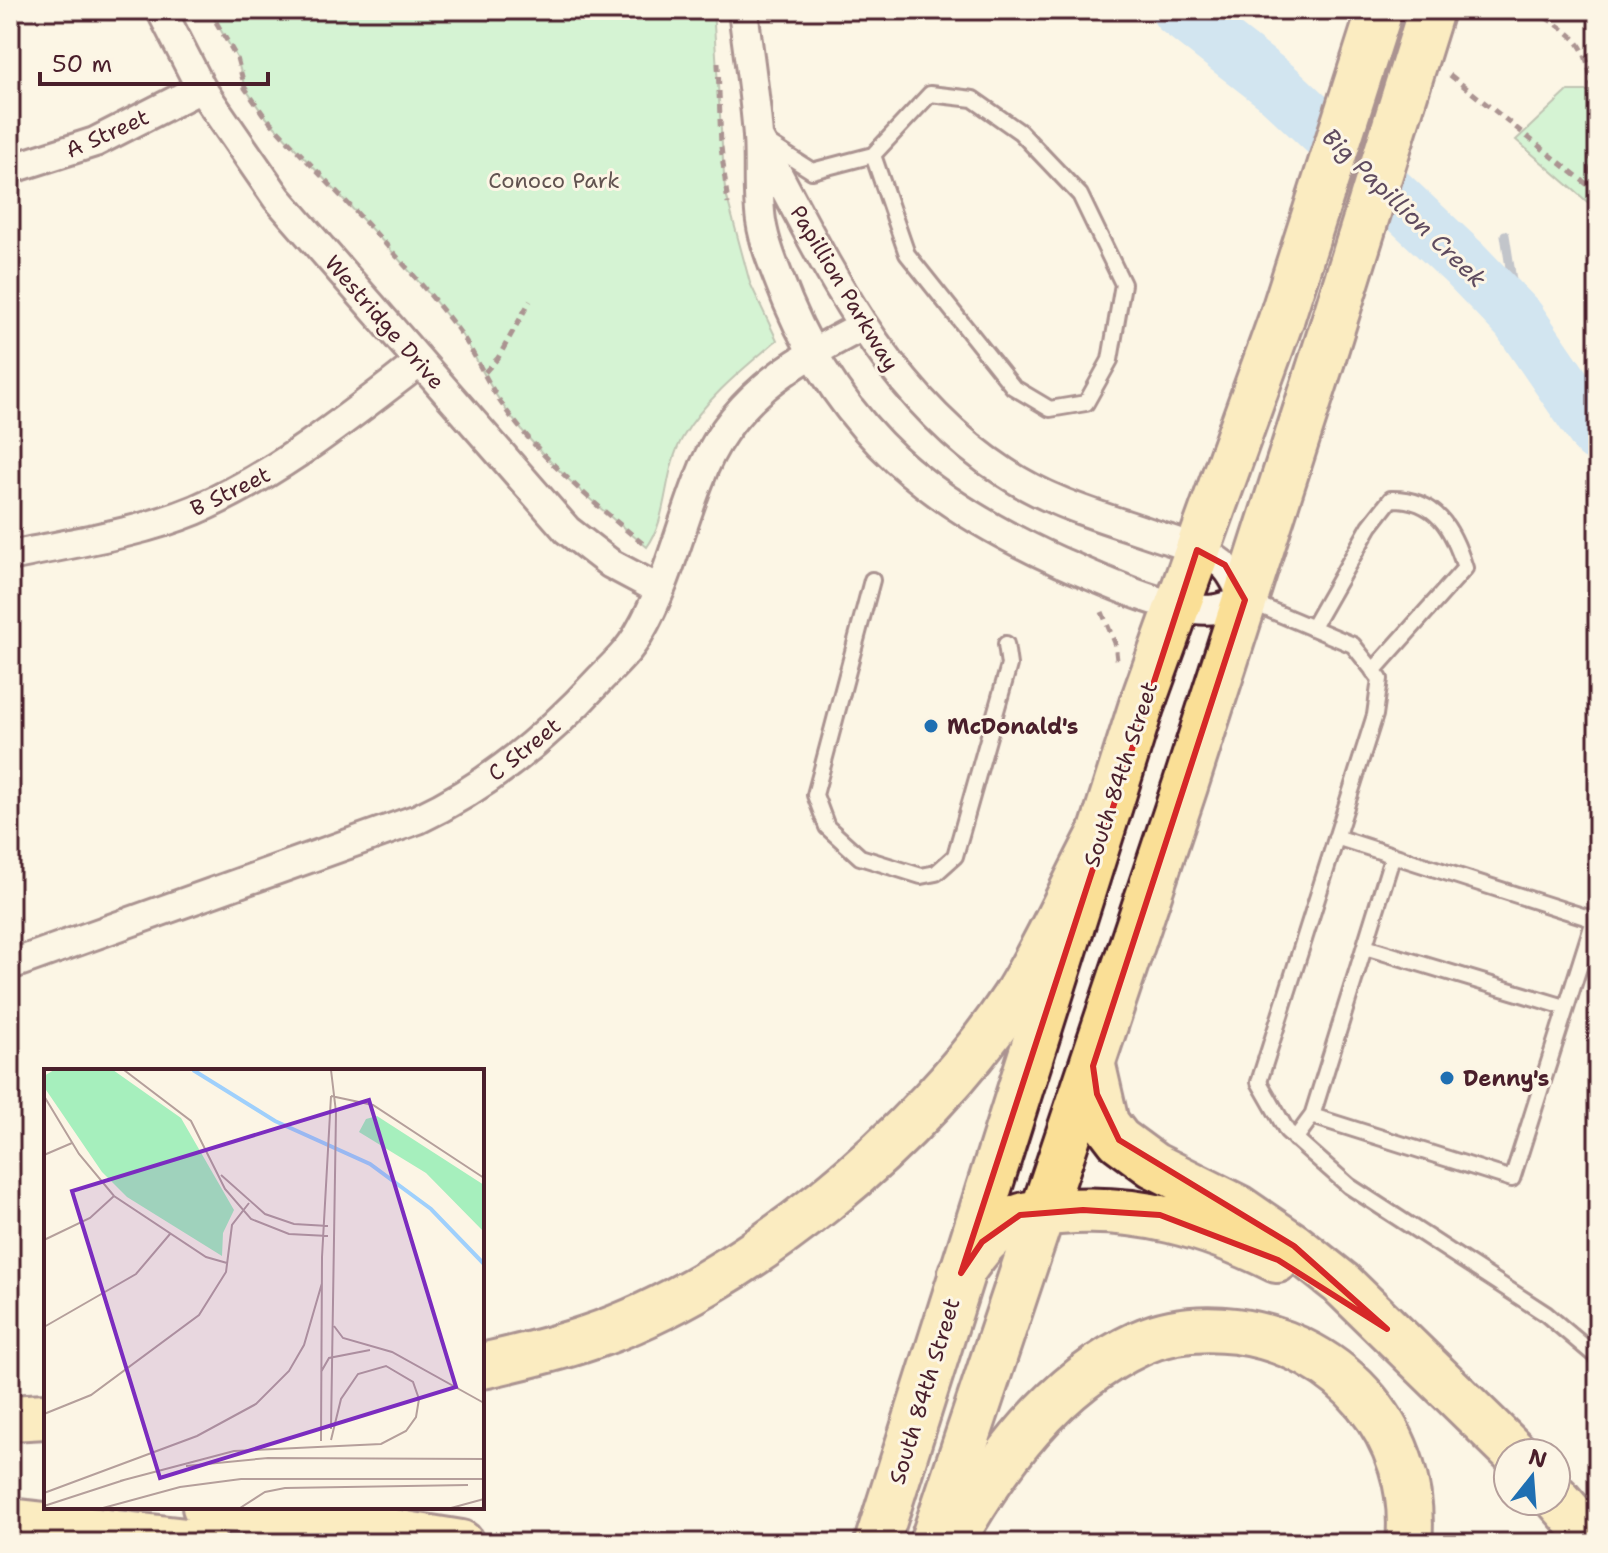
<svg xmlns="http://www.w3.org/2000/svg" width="1608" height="1553" viewBox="0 0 1608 1553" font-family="'Shantell Sans',sans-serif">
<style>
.green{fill:#a6efbd;stroke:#788774;stroke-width:2}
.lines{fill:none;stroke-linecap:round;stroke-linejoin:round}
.stream{stroke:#7d89a8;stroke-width:9}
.river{stroke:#9fd0fc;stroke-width:54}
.lane-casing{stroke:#4a1f2b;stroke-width:20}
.street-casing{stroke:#4a1f2b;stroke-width:34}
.primary-casing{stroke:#4a1f2b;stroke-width:50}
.highway-casing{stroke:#4a1f2b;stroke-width:50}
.path{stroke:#4a1f2b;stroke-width:5;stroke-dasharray:8 6;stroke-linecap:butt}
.lane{stroke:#fcf5e5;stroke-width:14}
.street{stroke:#fcf5e5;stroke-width:28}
.primary{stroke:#fadf96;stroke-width:44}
.highway{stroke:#fadf96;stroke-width:44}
.primary-bridge-casing{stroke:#4a1f2b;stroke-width:50;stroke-linecap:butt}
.primary-bridge{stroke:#fadf96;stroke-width:44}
.marked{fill:none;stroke:#d62828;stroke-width:6;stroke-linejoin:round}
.poi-dot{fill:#1f6fb2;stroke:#fcf5e5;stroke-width:3}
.labels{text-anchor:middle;stroke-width:6;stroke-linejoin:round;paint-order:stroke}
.street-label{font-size:22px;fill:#4a1f2b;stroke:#fcf5e5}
.park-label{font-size:22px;fill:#615350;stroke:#fcf5e5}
.poi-label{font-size:22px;font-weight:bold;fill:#4a1f2b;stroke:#fcf5e5;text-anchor:start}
.water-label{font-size:24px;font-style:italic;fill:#5f4b5f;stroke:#fcf5e5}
.inset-river{fill:none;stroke:#9fd0fc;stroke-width:4}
.inset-road{fill:none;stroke:#b59f9b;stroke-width:2}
.view{fill:#7b2cbf;fill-opacity:0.15;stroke:#7b2cbf;stroke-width:4}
.inset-edge{fill:none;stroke:#4a1f2b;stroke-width:4}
</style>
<rect width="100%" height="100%" fill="#fcf5e5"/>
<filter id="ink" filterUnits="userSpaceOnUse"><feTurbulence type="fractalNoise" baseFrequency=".0125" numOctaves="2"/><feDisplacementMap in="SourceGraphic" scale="16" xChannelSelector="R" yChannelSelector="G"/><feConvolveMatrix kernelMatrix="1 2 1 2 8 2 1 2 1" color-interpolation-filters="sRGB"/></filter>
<g filter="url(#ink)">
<path class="green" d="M209 10H713L725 190 750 283 777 340C744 368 705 399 683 437 663 470 669 517 647 547 595 505 532 452 496 395 482 373 472 348 456 327 397 252 328 184 263 114L245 88 237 58Z
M1568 91H1598V211L1516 140Z"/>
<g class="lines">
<path class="stream" d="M1505 235 1518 319"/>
<path class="river" d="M1178 10 1277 87 1465 264 1518 319 1598 436"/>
<defs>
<path id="lane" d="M765 141 812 171 873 155 907 254 1013 387 1050 409 1086 403 1110 360 1123 284 1080 195 1020 132 973 99 930 94 873 155
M872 580 815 795 827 827 860 857 921 876 936 873 955 856 1009 665 1006 644
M1249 601 1353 645 1380 679 1375 715 1259 1082 1287 1131 1349 1186 1546 1314 1598 1358
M1312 628 1370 526 1391 499C1436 498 1453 529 1465 568L1373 671
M1336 837 1598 921
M1365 947 1565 1007
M1312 1116 1512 1179 1594 920
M1295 1139 1312 1116 1393 855"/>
<path id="street" d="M161 10 201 88 277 198 567 530 611 564 660 590
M743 10C748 52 755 94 758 136 760 164 757 194 761 221 765 248 778 276 788 302 844 434 931 504 1060 562 1098 578 1175 616 1216 609 1225 607 1235 603 1245 600 1239 589 1232 571 1222 564 1203 549 1178 543 1155 535 1103 517 1050 503 1004 472 883 393 824 260 758 137
M10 169 95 142 201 88
M10 556C71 543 137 534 195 510 279 474 348 417 420 362
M10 965 418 819C489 786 548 736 600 679 614 665 630 650 639 633 667 585 679 531 699 480 727 402 792 361 863 326"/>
<path id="primary" d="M877 1543 1141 707 1282 317
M932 1543 1185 786 1323 357"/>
<path id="highway" d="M1093 1066 1106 1123 1119 1140 1153 1165 1237 1207 1294 1246 1341 1283 1515 1453
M961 1273C977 1250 991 1231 1017 1218 1028 1212 1046 1213 1059 1212 1138 1205 1206 1225 1277 1260
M482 1366C517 1358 553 1350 588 1338 744 1286 924 1135 1014 998 1046 947 1071 890 1099 837
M10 1418 46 1416
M1556 1497 1596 1543
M205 1507 295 1516 461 1543
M10 1521 204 1543
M951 1543C997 1462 1054 1383 1140 1343 1171 1329 1203 1327 1236 1331 1343 1346 1419 1434 1409 1543"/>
</defs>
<use href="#lane" class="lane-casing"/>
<use href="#street" class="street-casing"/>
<use href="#primary" class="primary-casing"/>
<use href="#highway" class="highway-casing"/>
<path class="path" d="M209 10 237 58 245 88 263 114C328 184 397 251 456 327 472 348 482 372 496 395 530 450 597 506 647 547
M1533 10C1546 18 1568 30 1578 43 1601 73 1591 146 1590 183
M718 63 721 147 728 204
M1450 75 1598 193
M485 372 498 358 530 301
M1102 612 1115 643 1117 660"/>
<use href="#lane" class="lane"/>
<use href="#street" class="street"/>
<use href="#primary" class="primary"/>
<use href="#highway" class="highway"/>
<defs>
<path id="primary-bridge" d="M1282 317 1380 10
M1323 357 1431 10"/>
</defs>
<use href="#primary-bridge" class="primary-bridge-casing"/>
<use href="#primary-bridge" class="primary-bridge"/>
</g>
</g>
<path d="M0 0H1608V1553H0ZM1197 550 1225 565 1245 600 1093 1066 1097 1094 1119 1140 1294 1246 1387 1329 1278 1260 1160 1215 1083 1210 1020 1215 982 1242 961 1273Z" fill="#fcf5e5" fill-opacity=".55" fill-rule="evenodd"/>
<path class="marked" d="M1197 550 1225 565 1245 600 1093 1066 1097 1094 1119 1140 1294 1246 1387 1329 1278 1260 1160 1215 1083 1210 1020 1215 982 1242 961 1273Z"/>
<g class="poi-dot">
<circle cx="931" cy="726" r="8"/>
<circle cx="1447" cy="1078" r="8"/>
</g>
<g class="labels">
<g class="street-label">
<text transform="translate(107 133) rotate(-24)" y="8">A Street</text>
<text transform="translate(845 288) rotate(59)" y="8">Papillion Parkway</text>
<text transform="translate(385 322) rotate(49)" y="8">Westridge Drive</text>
<text transform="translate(230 491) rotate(-26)" y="8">B Street</text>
<text transform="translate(524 749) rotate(-39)" y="8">C Street</text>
<text transform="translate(1120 774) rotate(-72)" y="8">South 84th Street</text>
<text transform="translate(924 1391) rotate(-73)" y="8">South 84th Street</text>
</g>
<g class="park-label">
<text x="554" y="188">Conoco Park</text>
</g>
<g class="poi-label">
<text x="947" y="734">McDonald's</text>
<text x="1463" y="1086">Denny's</text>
</g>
<g class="water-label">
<text transform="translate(1404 208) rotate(44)" y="8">Big Papillion Creek</text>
</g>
</g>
<g transform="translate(44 1069)">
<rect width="440" height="440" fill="#fcf5e5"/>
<path d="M10 1H69L137 49 190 141 179 164 178 187 83 128 58 103 0 18V7ZM333 47 440 116V163L382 104 315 63 322 50Z" fill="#a6efbd"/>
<path class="inset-river" d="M149 1 231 52 326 95 387 140 440 195"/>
<path class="inset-road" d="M80 1 147 52 181 120 207 150 245 165 284 167M0 27 35 85 70 127 162 188 183 194M287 27 329 36 440 109M0 86 28 74M177 106 221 145 250 155 284 157M0 171 46 149 70 127M290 257 299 269 348 283 440 334M0 258 92 205 126 165M277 303 285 289 326 281M0 345 47 326 155 246 182 203 188 156 205 134M287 360 292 43 287 1M277 372 278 188 287 27M142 397 224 389 440 390M76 412 190 382 337 375 362 362 372 348 375 330 369 313 342 297 314 305 297 330 287 371M0 424 153 367 212 335 245 302 260 276 278 214M0 437 80 411M59 439 136 418 197 410H440M196 439 221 423 241 419 424 416M407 439 440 430"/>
<path class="view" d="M325 31 412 318 116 409 28 122Z"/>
<rect width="440" height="440" class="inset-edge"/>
</g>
<rect width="1608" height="1553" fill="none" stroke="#fcf5e5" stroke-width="40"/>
<rect x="20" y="20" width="1568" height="1513" fill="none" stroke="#4a1f2b" stroke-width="3" filter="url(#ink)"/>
<g transform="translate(1532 1477) rotate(17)"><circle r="38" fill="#fcf5e5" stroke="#b59f9b" stroke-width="2"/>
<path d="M0-6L14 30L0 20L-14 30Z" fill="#1f6fb2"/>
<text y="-12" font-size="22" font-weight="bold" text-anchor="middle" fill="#4a1f2b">N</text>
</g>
<path d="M40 72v12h228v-12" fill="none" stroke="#4a1f2b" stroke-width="4"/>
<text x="52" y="72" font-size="24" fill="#4a1f2b" stroke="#fcf5e5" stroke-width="6" paint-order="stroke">50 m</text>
</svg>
